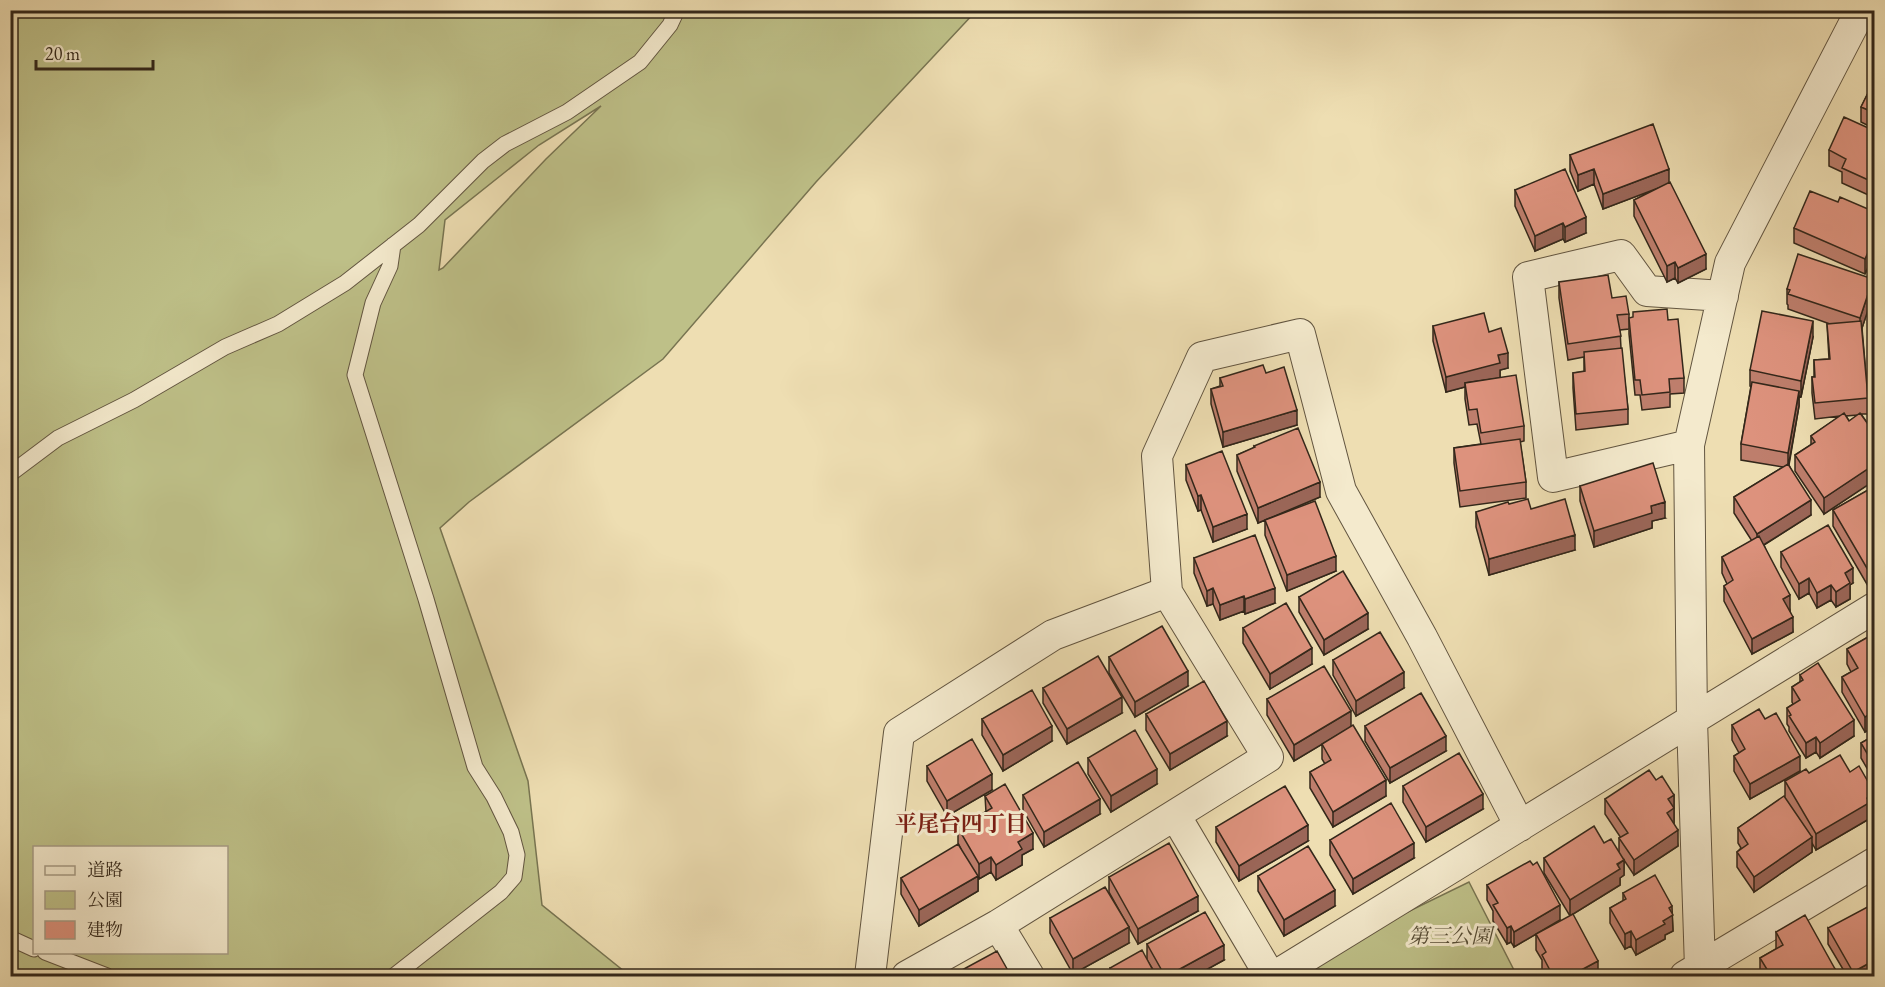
<svg xmlns="http://www.w3.org/2000/svg" width="1885" height="987" viewBox="0 0 1885 987" font-family="'EB Garamond','Noto Serif JP',serif">
<style>
.green{fill:#bec088;stroke:#787451;stroke-width:1.5;fill-rule:evenodd}
.lines{fill:none;stroke-linecap:round;stroke-linejoin:round}
.service-casing{stroke:#625540;stroke-width:17}
.minor-casing{stroke:#625540;stroke-width:32}
.service{stroke:#f4eacd;stroke-width:15}
.minor{stroke:#f4eacd;stroke-width:30}
.wall{fill:#be7e6c;stroke:#33271a;stroke-width:1.5;fill-rule:evenodd}
.shaded-wall{fill:#9b6658;stroke:#33271a;stroke-width:1.5}
.building{fill:#dd927d;stroke:#33271a;stroke-width:1.5}
.labels{text-anchor:middle;stroke-width:6;stroke-linejoin:round;paint-order:stroke}
.park-label{font-size:21px;font-style:italic;fill:#564d36;stroke:#f4eacd}
.neighbourhood-label{font-size:22px;font-weight:bold;fill:#7a1f14;stroke:#f4eacd}
</style>
<rect width="100%" height="100%" fill="#eedeb2"/>
<filter id="stains"><feTurbulence type="fractalNoise" baseFrequency=".00333" numOctaves="4"/><feColorMatrix values="0 0 0 0 .2 0 0 0 0 .09 0 0 0 0 .02 0 0 0 .5 -.17"/></filter>
<radialGradient id="worn" r=".72"><stop offset=".6" stop-color="#630" stop-opacity="0"/><stop offset="1" stop-color="#630" stop-opacity=".3"/></radialGradient>
<path class="green" d="M693 10 976 11 816 182 663 359 469 502 440 528 528 781 542 905 630 976H11V11H690L688 15ZM601 106 546 159 443 268 439 270 445 220 539 145ZM34 848H226V952H34Z
M1469 882 1517 976H1276Z"/>
<g class="lines">
<defs>
<path id="service" d="M393 245 390 266 373 303 355 375 426 599 475 767 494 797 511 832 517 855 514 877 501 892 394 976
M10 474 58 438 134 400 225 347 278 324 345 283 419 225 483 161 505 144 567 112 640 62 670 25 677 10
M10 938 34 949
M45 952 107 976"/>
<path id="minor" d="M1689 445 1553 477 1528 277 1621 255 1647 291 1723 296
M1175 815 1270 976
M998 925 1029 976
M870 976 899 733 1053 635 1167 592
M907 976 998 925 1268 757 1167 592 1157 456 1202 357 1300 334 1341 491 1422 637 1520 826
M1275 976 1874 608
M1685 976 1874 863
M1705 976 1700 968 1692 720 1689 445 1730 263 1861 10"/>
</defs>
<use href="#service" class="service-casing"/>
<use href="#minor" class="minor-casing"/>
<use href="#service" class="service"/>
<use href="#minor" class="minor"/>
</g>
<path class="wall" d="M1875 79V129L1861 122V107Z
M1875 131V198L1842 183V172L1829 166V150Z
M1570 155 1669 183 1706 269 1678 283 1675 278 1667 282 1634 216V200L1658 188 1603 209 1594 184 1578 191 1570 171Z
M1515 190 1586 233 1565 242 1563 239 1535 251 1515 206Z
M1838 202 1875 212V252L1865 274 1794 243V228Z
M1559 282 1612 298 1629 314V329L1620 330 1621 348 1628 409V424L1576 430 1573 388V373L1584 372V357L1568 360 1559 298Z
M1787 289 1873 295 1862 328 1868 398V414H1861L1875 434V480L1824 514 1795 471V455L1811 445V436L1840 416 1815 419 1812 393V377H1814V360L1829 359 1827 324H1830L1788 309V305L1787 304ZM1858 415 1849 421 1846 416Z
M1629 318 1668 320 1684 378V393L1670 394V407L1642 410 1640 395H1635L1629 334Z
M1433 326 1489 332 1508 368 1500 370V377L1524 426V441L1520 442 1526 482V498L1460 507 1454 463V448L1481 444 1477 424 1469 425 1465 399V387L1446 392 1433 341Z
M1813 337 1801 397 1799 396V406L1789 465 1811 515 1764 545 1790 610 1793 632 1752 654 1724 601V586L1727 584 1722 573V557L1752 541 1734 513V497L1783 467 1741 460V444L1751 386H1750V370Z
M1266 373 1297 425 1223 447 1211 404V389L1220 386V378Z
M1254 446 1320 497 1272 517 1336 571 1287 591 1265 535V520L1258 523 1237 471V455L1254 448Z
M1186 465 1247 529 1213 542 1201 510 1198 511 1186 480Z
M1580 486 1665 518 1652 521V528L1594 547 1580 501Z
M1875 486 1868 586 1833 526V510Z
M1509 504 1531 509 1575 550 1489 575 1476 527V512Z
M1781 552 1853 583 1850 585V599L1836 607 1831 600 1817 608 1809 593 1799 599 1781 567Z
M1194 558 1275 603 1245 614 1244 611 1220 620 1213 604 1207 606 1194 573Z
M1299 597 1368 629 1324 655 1299 612Z
M1243 628 1312 664 1270 689 1243 643Z
M1875 633V727L1865 732 1842 692V677L1851 672 1847 664V649Z
M1109 657 1188 686 1135 717 1109 673Z
M1333 660 1404 688 1356 716 1333 675Z
M1800 675 1854 736 1820 758 1816 752 1806 758 1789 731V727L1787 724V708L1793 704 1792 702V687L1800 682Z
M1043 688 1122 713 1067 744 1043 703Z
M1267 699 1351 726 1386 796 1333 827 1310 788V772L1325 764 1322 759V744L1294 761 1267 715Z
M1146 714 1227 736 1170 770 1146 730Z
M982 719 1052 741 1003 771 982 735Z
M1765 719 1800 771 1750 799 1734 771V756L1739 753 1732 740V725Z
M1365 726 1446 751 1390 783 1365 741Z
M1875 735V782L1861 758V743Z
M1088 758 1157 784 1111 812 1088 774Z
M927 766 992 790 947 816 927 781Z
M1850 772 1875 794V809L1869 812V819L1816 850 1812 843V852L1754 892 1737 867V852L1741 848 1738 843V828L1785 796V781L1809 773Z
M1656 780 1674 795V824L1678 846 1634 875 1624 860V875L1620 878V885L1570 916 1544 873V858L1604 843 1619 853V838H1621L1605 814V799Z
M1403 786 1483 809 1426 842 1403 802Z
M1023 795 1100 814 1044 847 1023 810Z
M985 796 1033 849 1022 855V865L996 880 991 872 979 879 978 877V891L919 926 901 894V878L961 849 958 843V828L986 812Z
M1216 827 1308 841 1239 881 1216 842Z
M1330 840 1414 858 1353 894 1330 855Z
M1258 876 1335 906 1284 936 1258 891Z
M1109 877 1198 911 1138 944 1109 892Z
M1487 885 1560 920 1543 930 1598 976H1545L1542 971V960L1536 950V934L1514 947 1511 942 1507 944 1493 921V911L1487 900Z
M1623 893 1672 913 1673 931 1665 935V939L1636 955 1631 946 1625 949 1610 923V908L1623 901Z
M1050 918 1129 943 1073 974 1050 933Z
M1828 928 1875 976H1847L1828 944Z
M1776 932 1835 976H1762L1760 973V958L1776 949Z
M1147 944 1224 960 1195 976H1157L1147 960Z
M1110 968 1156 976H1110Z"/>
<path class="shaded-wall" d="M1594 169V184L1578 191V175Z
M1669 169V184L1603 209V194Z
M1586 217V233L1565 242V227Z
M1563 223V239L1535 251V236Z
M1875 237V252L1865 274V259Z
M1706 254V269L1678 283V268Z
M1675 262V278L1667 282V266Z
M1873 279V295L1860 334V318Z
M1813 321V337L1801 397V381Z
M1508 353V368L1500 370V378L1465 383V387L1446 392V377L1498 355Z
M1799 391V406L1788 468V453Z
M1297 410V425L1223 447V432Z
M1875 464V480L1824 514V498Z
M1320 482V497L1258 523V508Z
M1201 495V510L1198 511V496Z
M1811 500V515L1757 549V534Z
M1665 502V518L1652 521V528L1594 547V531L1651 506Z
M1247 514V529L1213 542V527Z
M1575 535V550L1489 575V559Z
M1336 556V571L1287 591V575Z
M1875 567V582L1868 586V570Z
M1853 568V583L1850 585V599L1836 607V592L1845 573Z
M1809 578V593L1799 599V584Z
M1831 585V600L1817 608V593Z
M1213 588V604L1207 606V591Z
M1275 588V603L1245 614V599Z
M1790 595V610L1783 614V599Z
M1244 596V611L1220 620V605Z
M1368 613V629L1324 655V640Z
M1793 617V632L1752 654V639Z
M1312 648V664L1270 689V674Z
M1188 671V686L1135 717V702Z
M1404 672V688L1356 716V701Z
M1122 697V713L1067 744V729Z
M1351 711V727L1294 761V745Z
M1875 711V727L1865 732V717Z
M1854 720V736L1820 758V743Z
M1227 721V736L1170 770V754Z
M1052 726V741L1003 771V755Z
M1446 736V751L1390 783V768Z
M1816 737V752L1806 758V743Z
M1800 756V771L1750 799V784Z
M1157 769V784L1111 812V796Z
M992 774V790L947 816V801Z
M1386 780V796L1333 827V812Z
M1483 794V809L1426 842V827Z
M1875 794V809L1869 812V819L1816 850V834Z
M1674 795V823L1667 829V813L1668 799Z
M1100 799V814L1044 847V832Z
M1308 825V841L1239 881V866Z
M1678 830V846L1634 875V860Z
M1033 833V849L1022 855V865L996 880V865L1018 842Z
M1812 837V852L1754 892V877Z
M1414 843V858L1353 894V879Z
M991 857V872L979 879V864Z
M1624 860V875L1620 878V885L1570 916V900Z
M978 876V891L919 926V910Z
M1335 890V906L1284 936V920Z
M1198 896V911L1138 944V929Z
M1560 905V920L1514 947V932Z
M1672 906 1673 931 1665 935V939L1636 955V940L1663 921 1669 908Z
M1511 926V942L1507 944V928Z
M1129 927V943L1073 974V959Z
M1631 931V946L1625 949V934Z
M1224 945V960L1195 976H1167Z
M1875 960V976H1853V972Z
M1598 961V976H1570Z
M1835 969V976H1822Z"/>
<path class="building" d="M1875 79V113L1861 107Z
M1844 117 1875 131V183L1842 168 1846 159 1829 150Z
M1653 124 1669 169 1603 194 1594 169 1578 175 1570 155Z
M1565 169 1586 217 1565 227 1563 223 1535 236 1515 190Z
M1670 182 1706 254 1678 268 1675 262 1667 266 1634 200Z
M1810 191 1838 202 1840 197 1875 212V237L1865 259 1794 228Z
M1798 254 1873 279 1860 318 1788 294 1790 290 1787 289Z
M1608 275 1612 298 1626 296 1629 314 1617 315 1621 336 1568 344 1559 282Z
M1667 309 1668 320 1678 319 1684 378 1669 379 1670 392 1642 395 1640 380H1635L1629 318 1633 317V312Z
M1762 311 1813 321 1801 381 1750 370Z
M1484 313 1489 332 1501 328 1508 353 1498 355 1500 363 1446 377 1433 326Z
M1861 321 1868 398 1815 403 1812 377H1815L1814 360 1830 359 1827 324Z
M1622 348 1628 409 1576 414 1573 373 1585 371 1584 352Z
M1263 365 1266 373 1284 367 1297 410 1223 432 1211 389 1223 386 1220 378Z
M1516 375 1524 426 1481 433 1477 409 1469 410 1465 383Z
M1752 382 1799 391 1788 453 1741 444Z
M1844 413 1849 421 1860 413 1875 434V464L1824 498 1795 455 1815 442 1811 436Z
M1298 428 1320 482 1258 508 1237 455 1255 447 1254 446Z
M1520 439 1526 482 1460 491 1454 448Z
M1222 451 1247 514 1213 527 1201 495 1198 496 1186 465Z
M1653 463 1665 502 1651 506 1652 513 1594 531 1580 486Z
M1788 464 1811 500 1757 534 1734 497Z
M1875 486V567L1868 570 1833 510Z
M1528 499 1531 509 1565 499 1575 535 1489 559 1476 512 1508 502 1509 504Z
M1315 501 1336 556 1287 575 1265 520Z
M1828 525 1853 568 1845 573 1850 583 1836 592 1831 585 1817 593 1809 578 1799 584 1781 552Z
M1255 535 1275 588 1245 599 1244 596 1220 605 1213 588 1207 591 1194 558Z
M1759 536 1790 595 1783 599 1793 617 1752 639 1724 586 1733 580 1722 557Z
M1343 571 1368 613 1324 640 1299 597Z
M1286 603 1312 648 1270 674 1243 628Z
M1162 626 1188 671 1135 702 1109 657Z
M1380 632 1404 672 1356 701 1333 660Z
M1875 633V711L1865 717 1842 677 1858 668 1847 649Z
M1098 656 1122 697 1067 729 1043 688Z
M1818 663 1854 720 1820 743 1816 737 1806 743 1789 716 1791 715 1787 708 1800 700 1792 687 1803 680 1800 675Z
M1324 666 1351 711 1294 745 1267 699Z
M1204 681 1227 721 1170 754 1146 714Z
M1032 690 1052 726 1003 755 982 719Z
M1421 693 1446 736 1390 768 1365 726Z
M1759 709 1765 719 1776 713 1800 756 1750 784 1734 756 1745 749 1732 725Z
M1353 725 1386 780 1333 812 1310 772 1331 760 1322 744Z
M1135 730 1157 769 1111 796 1088 758Z
M1875 735V767L1861 743Z
M972 739 992 774 947 801 927 766Z
M1459 753 1483 794 1426 827 1403 786Z
M1840 755 1850 772 1859 766 1875 794 1867 798 1869 803 1816 834 1785 781 1806 769 1809 773Z
M1078 762 1100 799 1044 832 1023 795Z
M1649 770 1656 780 1662 776 1674 795 1668 799 1674 808 1667 813 1678 830 1634 860 1619 838 1628 833 1605 799Z
M1005 784 1033 833 1018 842 1022 849 996 865 991 857 979 864 958 828 992 808 985 796Z
M1285 786 1308 825 1239 866 1216 827Z
M1784 796 1812 837 1754 877 1737 852 1748 844 1738 828Z
M1391 803 1414 843 1353 879 1330 840Z
M1594 826 1604 843 1611 839 1624 860 1617 864 1620 869 1570 900 1544 858Z
M1169 843 1198 896 1138 929 1109 877Z
M958 844 978 876 919 910 901 878Z
M1308 846 1335 890 1284 920 1258 876Z
M1530 861 1533 865 1537 862 1560 905 1514 932 1511 926 1507 928 1493 905 1498 903 1487 885Z
M1655 875 1672 906 1669 908 1673 915 1663 921 1665 924 1636 940 1631 931 1625 934 1610 908 1626 899 1623 893Z
M1105 887 1129 927 1073 959 1050 918Z
M1875 903V960L1853 972 1828 928Z
M1205 912 1224 945 1167 976H1165L1147 944Z
M1573 914 1598 961 1570 976H1553L1542 955 1546 952 1536 934Z
M1805 915 1835 969 1822 976H1771L1760 958 1783 945 1776 932Z
M1142 950 1156 976H1115L1110 968Z
M997 951 1011 976H951Z"/>
<g class="labels">
<g class="park-label">
<text x="1450" y="943">第三公園</text>
</g>
<g class="neighbourhood-label">
<text x="961" y="831">平尾台四丁目</text>
</g>
</g>
<rect width="1885" height="987" fill="none" stroke="#eedeb2" stroke-width="36"/>
<rect x="12" y="12" width="1861" height="963" fill="none" stroke="#33271a" stroke-width="3"/>
<rect x="18" y="18" width="1849" height="951" fill="none" stroke="#33271a" stroke-width="1.5"/>
<rect x="33" y="846" width="195" height="108" fill="#f4eacd" stroke="#a79c85" stroke-width="1.5"/>
<rect x="45" y="866" width="30" height="9" fill="#f4eacd" stroke="#a79c85" stroke-width="1.5"/>
<text x="87" y="876" font-size="18" fill="#33271a">道路</text>
<rect x="45" y="891" width="30" height="18" fill="#bec088" stroke="#a79c85" stroke-width="1.5"/>
<text x="87" y="906" font-size="18" fill="#33271a">公園</text>
<rect x="45" y="921" width="30" height="18" fill="#dd927d" stroke="#a79c85" stroke-width="1.5"/>
<text x="87" y="936" font-size="18" fill="#33271a">建物</text>
<path d="M36 60v9h117v-9" fill="none" stroke="#33271a" stroke-width="3"/>
<text x="45" y="60" font-size="18" fill="#33271a" stroke="#f4eacd" stroke-width="4.5" paint-order="stroke">20 m</text>
<rect width="100%" height="100%" filter="url(#stains)"/>
<rect width="100%" height="100%" fill="url(#worn)"/>
</svg>
